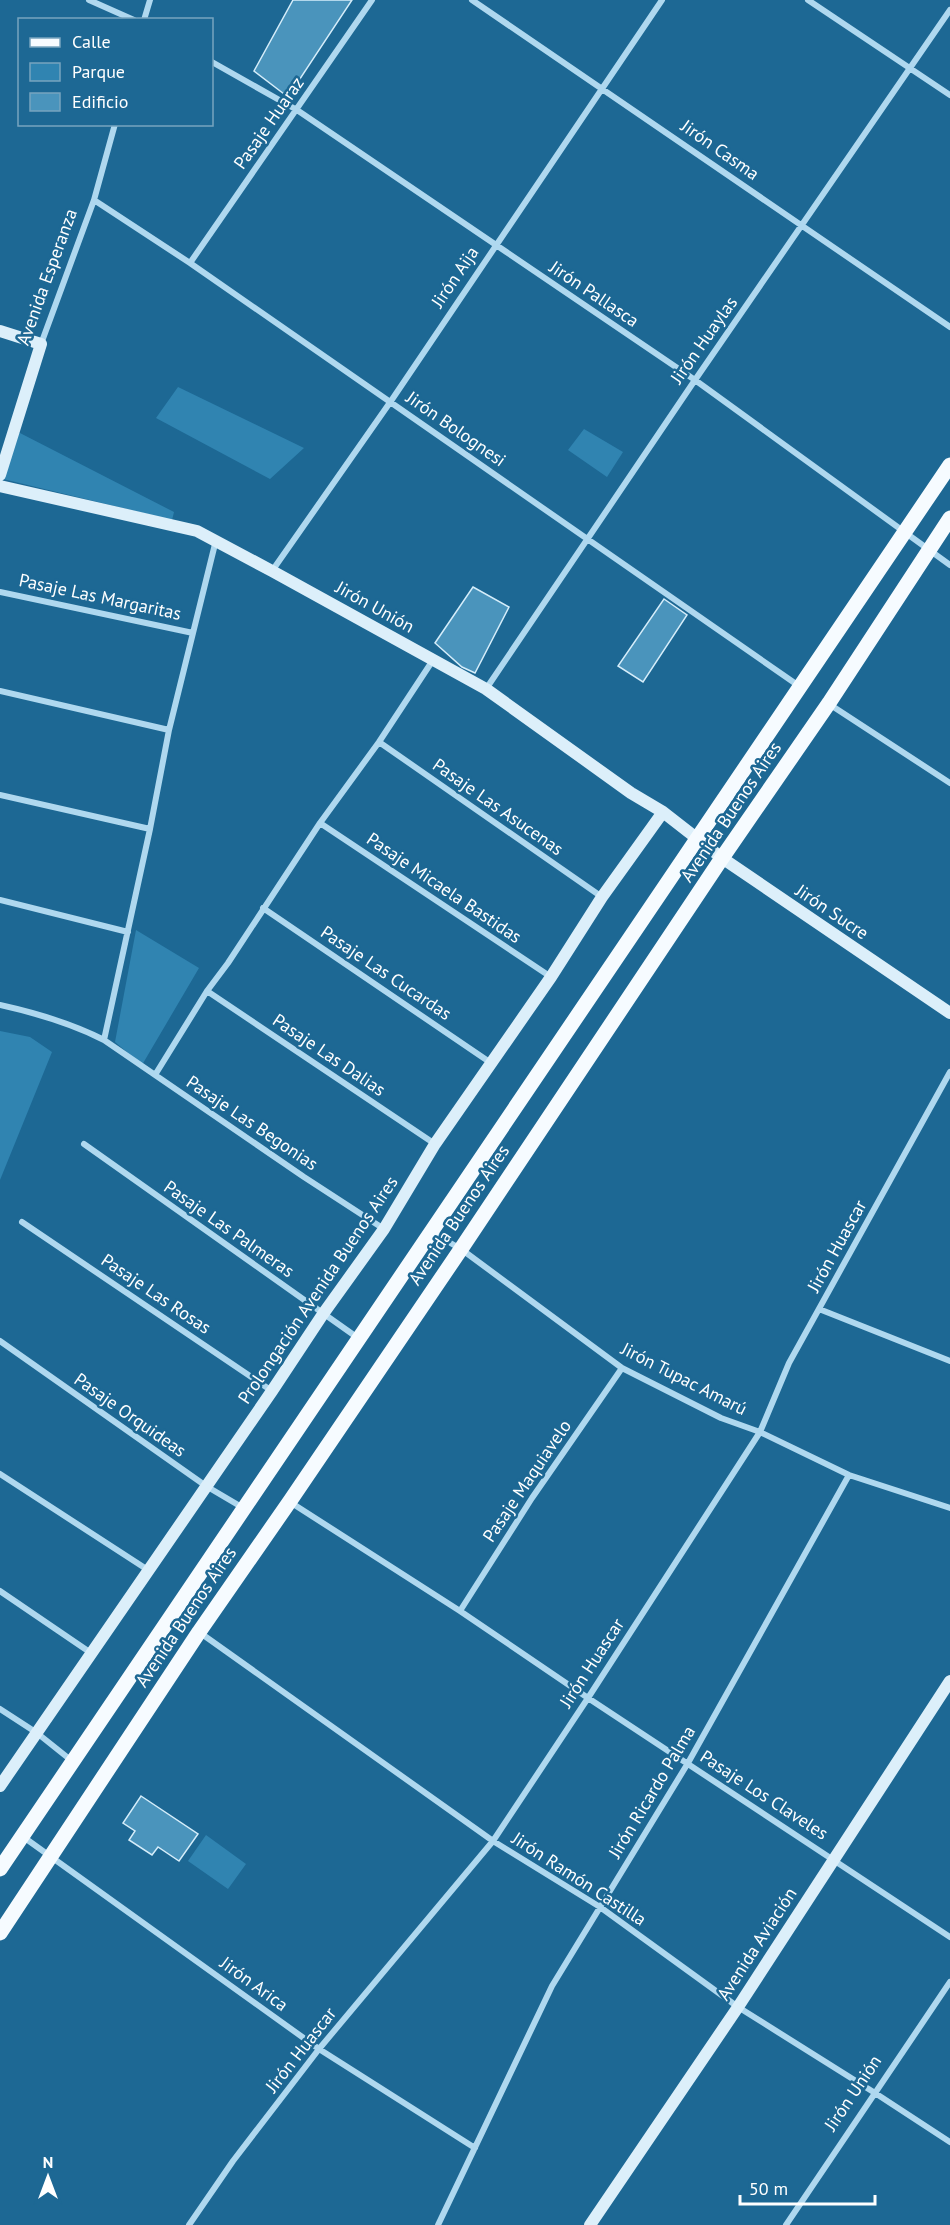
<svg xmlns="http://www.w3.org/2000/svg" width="950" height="2225" viewBox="0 0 950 2225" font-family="'PT Sans',sans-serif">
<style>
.green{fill:#3084b1}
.building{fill:#4a94bc;stroke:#d5edfa;stroke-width:1.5}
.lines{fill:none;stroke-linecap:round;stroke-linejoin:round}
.street{stroke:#afd8ef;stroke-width:6}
.secondary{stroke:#dceffa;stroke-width:12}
.primary{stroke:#f6fbff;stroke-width:15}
.labels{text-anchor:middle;stroke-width:5;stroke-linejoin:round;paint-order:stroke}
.street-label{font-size:18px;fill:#fff;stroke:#1d6894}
</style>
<rect width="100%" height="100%" fill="#1d6894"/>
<path class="green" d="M178 387 304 448 270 479 156 418Z
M584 429 623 452 607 477 568 450Z
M18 432 174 512 172 520 3 479Z
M136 930 199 968 142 1065 115 1042Z
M0 1031 30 1037 52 1052 0 1180Z
M206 1835 246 1864 228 1889 188 1861Z"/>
<path class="building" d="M293 0H352L288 97 254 71Z
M473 587 509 607 475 673 462 667 435 643Z
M664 599 687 615 643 682 618 666Z
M141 1796 198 1834 179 1861 158 1847 152 1855 129 1840 135 1831 123 1823Z"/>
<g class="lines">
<path class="street" d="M89 0 134 20
M472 0 950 327
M808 0 950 95
M144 20 150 0
M212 62 297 110 695 380 950 565
M94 200 190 263 799 686
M190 263 372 0
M41 344 94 200 115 124
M272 571 391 401 662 0
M0 592 193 633
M486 689 695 380 950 10
M0 691 169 730
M829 704 950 783
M379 742 602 897
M0 795 150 829
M320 823 551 977
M0 900 128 932
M263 908 491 1063
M207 991 435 1144
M0 1005C36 1013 71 1023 104 1040L304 1177 384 1229
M104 1040 150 829 169 730 216 540
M155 1075 207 991 228 963 320 823 379 742 433 660
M84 1144 358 1338
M22 1222 272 1391
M431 1232 461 1249 622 1368 721 1418 760 1432 849 1475 950 1508
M819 1309 950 1361
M0 1341 206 1486 245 1509
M0 1474 148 1570
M290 1502 460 1611 588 1698 950 1937
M0 1591 91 1653
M460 1611 532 1498 622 1368
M199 1632 493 1841 600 1907 738 2007 875 2093 950 2142
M0 1709 37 1733 72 1761
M22 1836 319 2049 475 2148
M189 2225 233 2161 319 2049 493 1841 588 1698 760 1432 789 1363 950 1072
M438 2225 552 1986 688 1763 849 1475
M786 2225 950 1982"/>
<path class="secondary" d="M0 331 41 344 0 475
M0 486 197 531 272 571 486 689 631 793 663 812 722 858 950 1013
M0 1786 272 1391 323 1314 384 1229 435 1144 551 977 602 897 663 812
M590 2225 738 2007 950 1681"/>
<path class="primary" d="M0 1869 950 465
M0 1933 199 1632 290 1501 461 1249 722 858 829 703 950 518"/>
</g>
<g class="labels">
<g class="street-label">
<text transform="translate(269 123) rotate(-55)" y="6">Pasaje Huaraz</text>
<text transform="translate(720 150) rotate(35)" y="6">Jirón Casma</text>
<text transform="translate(47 277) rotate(-70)" y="6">Avenida Esperanza</text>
<text transform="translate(455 277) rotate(-56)" y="6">Jirón Aija</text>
<text transform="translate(594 294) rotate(34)" y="6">Jirón Pallasca</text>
<text transform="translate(704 340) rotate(-55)" y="6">Jirón Huaylas</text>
<text transform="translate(456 429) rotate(35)" y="6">Jirón Bolognesi</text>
<text transform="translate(100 597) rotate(12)" y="6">Pasaje Las Margaritas</text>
<text transform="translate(375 607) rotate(29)" y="6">Jirón Unión</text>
<text transform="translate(498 807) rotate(35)" y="6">Pasaje Las Asucenas</text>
<text transform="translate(731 812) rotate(-56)" y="6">Avenida Buenos Aires</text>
<text transform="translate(444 888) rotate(34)" y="6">Pasaje Micaela Bastidas</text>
<text transform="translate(832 912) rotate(34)" y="6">Jirón Sucre</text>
<text transform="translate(386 973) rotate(34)" y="6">Pasaje Las Cucardas</text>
<text transform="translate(329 1055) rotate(34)" y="6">Pasaje Las Dalias</text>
<text transform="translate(252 1123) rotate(34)" y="6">Pasaje Las Begonias</text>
<text transform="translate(459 1215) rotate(-56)" y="6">Avenida Buenos Aires</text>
<text transform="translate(229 1229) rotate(35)" y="6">Pasaje Las Palmeras</text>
<text transform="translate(837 1246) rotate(-61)" y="6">Jirón Huascar</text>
<text transform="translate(318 1290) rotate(-56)" y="6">Prolongación Avenida Buenos Aires</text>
<text transform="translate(156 1294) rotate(34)" y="6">Pasaje Las Rosas</text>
<text transform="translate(684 1379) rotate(27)" y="6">Jirón Tupac Amarú</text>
<text transform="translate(130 1415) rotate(35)" y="6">Pasaje Orquideas</text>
<text transform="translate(527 1481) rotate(-56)" y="6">Pasaje Maquiavelo</text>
<text transform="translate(186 1617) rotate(-56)" y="6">Avenida Buenos Aires</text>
<text transform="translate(592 1663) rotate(-57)" y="6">Jirón Huascar</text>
<text transform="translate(652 1792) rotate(-59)" y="6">Jirón Ricardo Palma</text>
<text transform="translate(764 1795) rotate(33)" y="6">Pasaje Los Claveles</text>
<text transform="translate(579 1879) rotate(33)" y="6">Jirón Ramón Castilla</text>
<text transform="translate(757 1944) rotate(-57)" y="6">Avenida Aviación</text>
<text transform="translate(254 1984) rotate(36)" y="6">Jirón Arica</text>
<text transform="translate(301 2050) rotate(-52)" y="6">Jirón Huascar</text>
<text transform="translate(853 2093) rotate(-56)" y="6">Jirón Unión</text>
</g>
</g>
<rect x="18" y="18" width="195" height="108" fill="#1d6894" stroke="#77a4bf" stroke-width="1.5"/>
<rect x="30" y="38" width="30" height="9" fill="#f6fbff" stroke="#77a4bf" stroke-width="1.5"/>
<text x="72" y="48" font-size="18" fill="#ffffff">Calle</text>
<rect x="30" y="63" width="30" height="18" fill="#3084b1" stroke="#77a4bf" stroke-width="1.5"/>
<text x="72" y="78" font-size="18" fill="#ffffff">Parque</text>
<rect x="30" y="93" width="30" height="18" fill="#4a94bc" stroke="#77a4bf" stroke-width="1.5"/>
<text x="72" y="108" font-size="18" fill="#ffffff">Edificio</text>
<g transform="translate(48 2177)" stroke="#1d6894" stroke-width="4.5" paint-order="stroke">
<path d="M0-4.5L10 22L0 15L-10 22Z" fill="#ffffff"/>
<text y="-9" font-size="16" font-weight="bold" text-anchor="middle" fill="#ffffff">N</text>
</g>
<path d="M740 2195v9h135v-9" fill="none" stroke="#ffffff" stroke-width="3"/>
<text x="749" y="2195" font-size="18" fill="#ffffff" stroke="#1d6894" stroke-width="4.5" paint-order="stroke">50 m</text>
</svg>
